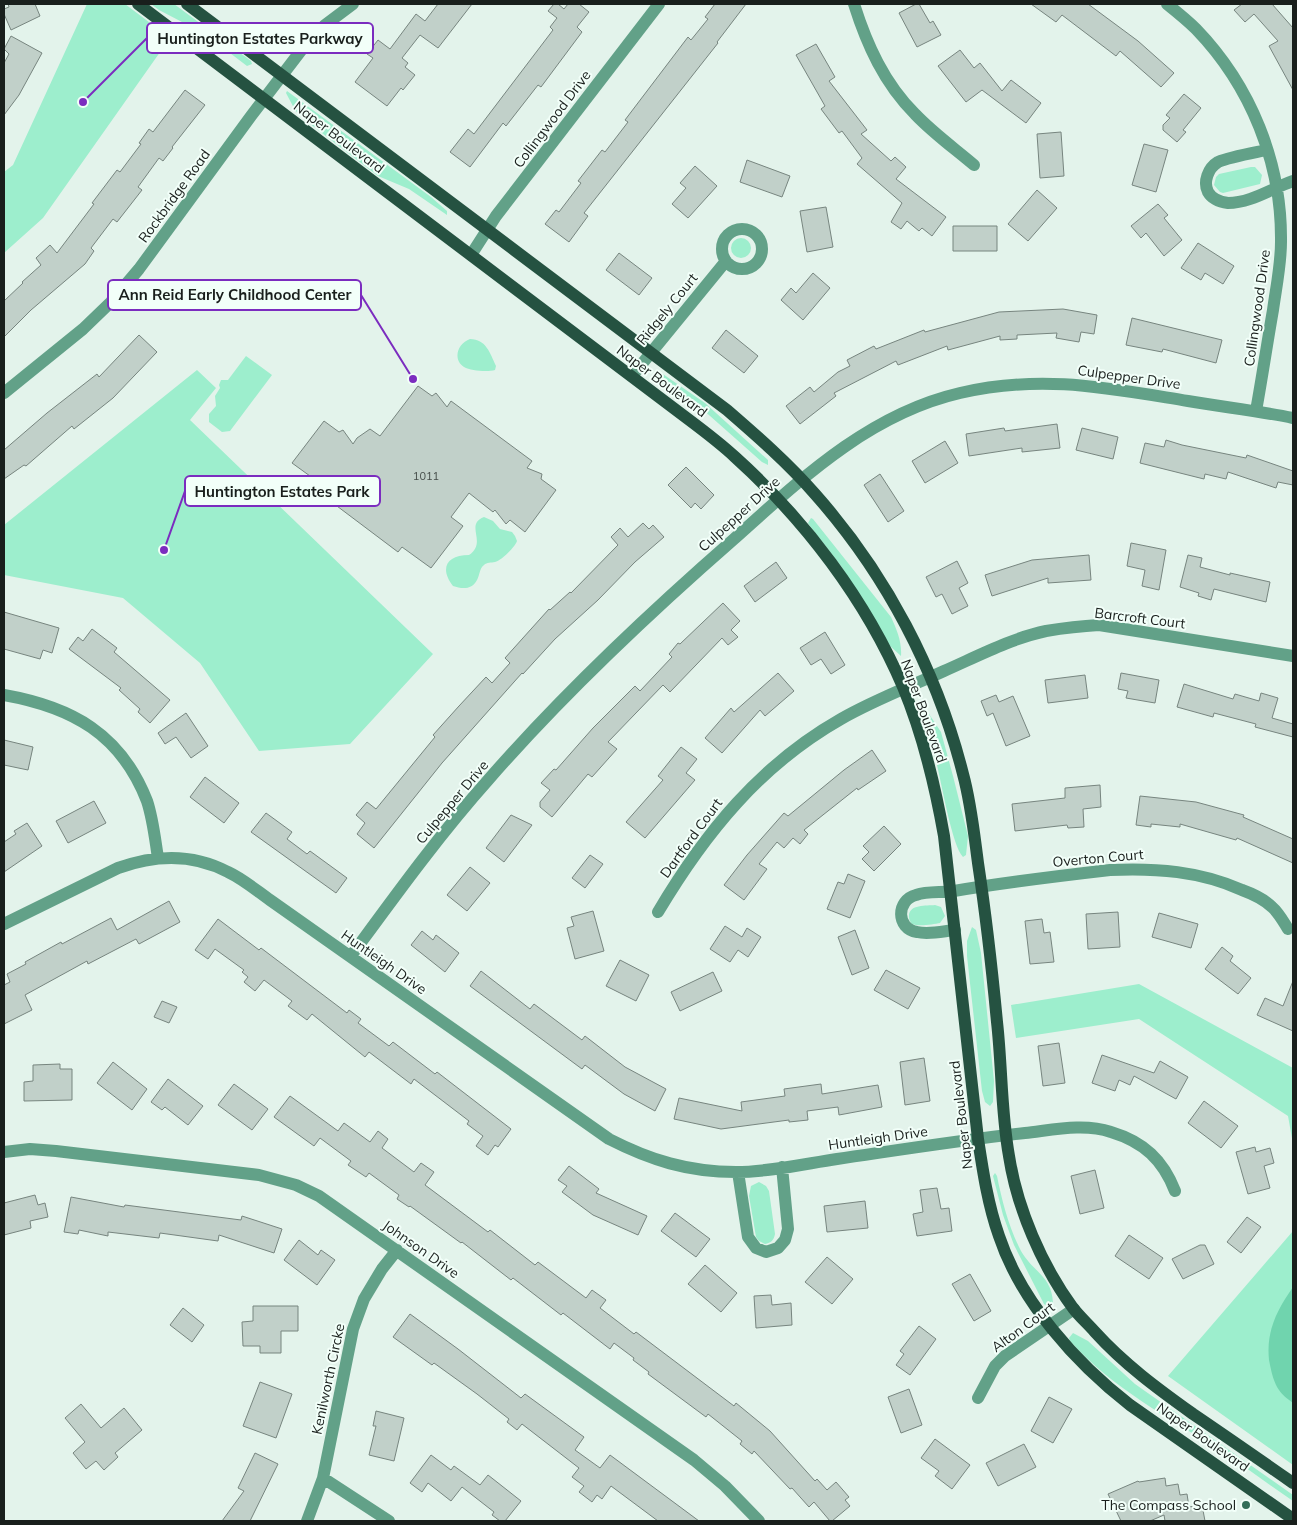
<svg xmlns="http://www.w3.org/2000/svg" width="1297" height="1525" viewBox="0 0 1297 1525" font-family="Mulish,sans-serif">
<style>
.green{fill:#9deecd}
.water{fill:#70d4ae}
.building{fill:#c1d0c9;stroke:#77857f}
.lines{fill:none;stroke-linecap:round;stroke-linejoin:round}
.minor{stroke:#62a188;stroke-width:12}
.major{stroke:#255241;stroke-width:12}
.poi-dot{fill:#346f59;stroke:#f2fff9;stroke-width:2}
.labels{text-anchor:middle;stroke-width:4;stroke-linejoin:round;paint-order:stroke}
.number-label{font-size:11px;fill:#434b47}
.street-label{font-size:14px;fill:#191f1c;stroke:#f2fff9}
.poi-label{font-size:14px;fill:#191f1c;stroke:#f2fff9;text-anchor:end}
.leader{fill:none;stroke:#7b2cbf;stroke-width:2}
.callout-dot{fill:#7b2cbf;stroke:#f2fff9;stroke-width:2}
.callout{fill:#f2fff9;stroke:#7b2cbf;stroke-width:2}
.callout-label{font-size:15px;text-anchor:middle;font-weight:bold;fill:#191f1c}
</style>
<rect width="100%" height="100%" fill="#e3f3eb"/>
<path class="green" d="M87 4H125L170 38 43 218 4 253V172L13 165Z
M151 4H174L251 61 252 64 247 66 205 34 159 10Z
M287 91 431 197 447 211V215L409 189 378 176 305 120 295 110 286 93Z
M1251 167H1255L1262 175 1260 184 1223 193 1220 192 1214 185 1216 177 1219 174Z
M731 248a10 10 0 1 1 20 0a10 10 0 1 1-20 0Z
M470 339C486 339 490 353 496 366L495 370C488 372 471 371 464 367 452 359 458 343 470 339Z
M246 356 272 375 230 431 222 432 209 422V414L216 406 215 396 220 388 219 385 221 380H228Z
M197 370 216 388 190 420 433 654 350 744 259 751 200 663 123 598 4 575V525Z
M657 370 705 403 768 460V465L762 462 701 408 670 394 665 390 657 377Z
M484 517 493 521 500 529 512 532 515 536 517 541C515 547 501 561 495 562 491 563 487 562 484 565 479 569 480 575 477 580 472 590 462 589 453 586 439 568 447 555 469 555 488 542 464 525 484 517Z
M811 518 813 519 891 617C897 630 902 642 901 656L890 646 841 566 810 526 808 523Z
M925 714H929L941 732 953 776 968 836 966 855 963 857C952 846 941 780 936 761 931 746 926 732 924 717Z
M935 905 941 907 945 916 940 923C934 924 919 927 912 924 910 922 909 919 909 917 908 904 926 906 935 905Z
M972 927 976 930 981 953 994 1081 993 1102 990 1106 985 1102 982 1091 967 956V941Z
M1139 984 1293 1068V1144L1288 1116 1139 1019 1016 1038 1011 1005Z
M995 1173 997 1176C1002 1201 1009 1228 1021 1251 1033 1272 1052 1276 1053 1303L1048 1307 1044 1304 1014 1245 1003 1215 993 1176Z
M759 1182 766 1186 769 1191 775 1234C774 1240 771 1243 765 1244L759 1241 756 1237 749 1196 751 1186Z
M1293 1231V1465L1168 1376Z
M1073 1333 1088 1341 1135 1384 1293 1495V1501C1269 1485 1246 1467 1221 1451 1169 1418 1112 1388 1070 1341L1069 1338Z"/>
<path class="water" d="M1293 1287V1403C1288 1399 1282 1395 1279 1390 1273 1381 1271 1370 1269 1360 1266 1331 1277 1310 1293 1287Z"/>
<path class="building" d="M8 4H35L40 16 11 30 4 14V9L9 7Z
M438 4H472L438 48 420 35 402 58 408 63 405 67 415 75 403 90 401 88 387 106 355 82 373 58 367 54 378 40 390 49 416 14 425 21Z
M554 4H558L564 9 568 4H579L589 12 577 27 582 32 541 87 538 85 506 126 503 123 470 167 450 152 468 129 474 134 553 30 550 27 557 18 548 11Z
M715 4H746L717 42 718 43 584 213 588 216 569 242 545 224 556 210 559 212 581 183 578 181 602 150 605 152 628 122 625 120 688 37 691 40 708 19 705 17Z
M916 4H919L930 23 933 21 941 35 917 47 899 13Z
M1031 4H1088L1138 41 1174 73 1161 87 1120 51 1116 56 1062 15 1056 22Z
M1242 4H1272L1293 28V90L1269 46 1278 41 1254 14 1245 22 1234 10Z
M11 36 42 53 19 95 4 115V63L9 54 4 49Z
M816 44 835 77 829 81 867 130 861 134 891 161 895 157 906 167 896 179 946 217 932 236 922 228 919 231 907 221 901 229 891 222 902 203 857 164 862 158 842 131 839 133 821 109 825 106 796 55Z
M960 50 974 68 980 63 1002 91 1011 80 1041 103 1026 123 982 90 966 102 938 66Z
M185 90 205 105 172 147 173 148 163 161 159 158 138 187 142 190 117 222 113 219 91 248 94 251 85 264 31 310 4 337V301L23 283 22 282 41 265 36 258 50 245 57 253 94 204 92 203 117 170 120 172 141 144 139 143 149 129 153 132Z
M1184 94 1201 108 1183 130 1186 132 1177 142 1163 130V125L1170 118 1166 115Z
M1061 132 1064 176 1040 178 1037 134Z
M1144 144 1168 150 1156 192 1132 185Z
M747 160 790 176 782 197 740 182Z
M695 166 717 186 688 218 672 204 686 188 680 183Z
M1037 190 1057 208 1028 241 1008 224Z
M1158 204 1168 215 1164 218 1182 240 1164 256 1146 233 1141 238 1131 226Z
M826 207 833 247 807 252 800 211Z
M953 226H997V251H953Z
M1198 243 1234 266 1223 284 1205 273 1201 280 1181 268Z
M619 253 652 278 639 295 606 270Z
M813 273 830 288 803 320 781 300 791 288 796 293Z
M1063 309 1097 315 1094 334 1081 332 1079 342 1056 338 1057 333 1017 335V339L1000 340V336L948 350 947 346 898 365 896 361 834 393 836 396 800 424 786 406 810 387 814 392 838 372 850 366 847 360 874 346 876 349 924 330 925 332 999 312Z
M1132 318 1222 340 1216 363 1163 349 1162 352 1126 345Z
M726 330 758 356 744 373 712 348Z
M139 335 157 352 113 398 74 429 72 426 26 466 24 465 4 479V450L47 413 97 374 99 377Z
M418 386 432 396 436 393 447 407 451 401 532 461 527 468 542 474 541 479 556 490 525 532 510 520 506 524 495 510 493 512 469 493 451 517 463 526 431 568 402 547 398 552 317 491 321 484 292 463 324 421 339 432 343 430 353 444 357 438 370 429 380 436Z
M1057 424 1060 448 1022 452V448L969 456 966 434 1004 428 1005 431Z
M1082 428 1118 437 1113 459 1076 450Z
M1166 440 1182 445 1246 458 1247 455 1293 471V485L1278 482 1276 488 1228 472 1226 479 1205 474 1204 479 1140 463 1145 443 1164 447Z
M945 441 958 463 925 483 912 461Z
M686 467 714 495 701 509 695 503 691 508 668 485Z
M880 474 904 511 888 522 864 485Z
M643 523 649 529 653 525 664 537 635 562 598 600 555 639 523 674 522 673 442 763 374 848 357 834 365 823 356 815 367 802 376 809 435 737 433 735 459 706 486 677 492 683 510 663 505 658 549 609 550 610 570 592 571 593 618 545 611 537 620 528 628 537Z
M1131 543 1166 550 1159 590 1142 586 1145 570 1127 566Z
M1089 555 1091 580 1048 583V578L992 596 985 575 1032 560Z
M1188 555 1202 558 1200 567 1230 575V573L1270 582 1266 602 1214 589 1211 600 1198 596 1199 593 1180 587Z
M957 561 968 583 959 588 968 606 952 614 942 594 936 597 926 577Z
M776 562 787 578 755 602 744 586Z
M723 603 740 621 731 630 738 637 728 645 722 638 670 692 663 685 608 742 617 749 592 777 588 774 552 817 540 807V802L550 790 541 783 554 769 556 770 593 728 635 686 640 691 672 657 669 654 678 643 680 644Z
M4 612 59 628 52 653 43 650 40 659 4 649Z
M92 629 117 648 114 652 170 700 150 723 138 712 140 709 119 690 121 688 69 649 78 637 83 641Z
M825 632 845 665 831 674 821 659 811 665 800 648Z
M778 673 794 691 765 716 760 710 722 753 705 738 731 708 734 712Z
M1121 673 1159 680 1155 703 1126 698 1128 691 1118 689Z
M1085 675 1088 698 1048 703 1045 680Z
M1184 684 1233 699 1235 694 1259 701 1261 693 1278 698 1272 718 1293 724V737L1255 727 1256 724 1214 713 1213 717 1177 707Z
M996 695 999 702 1013 696 1030 736 1006 746 993 713 987 716 981 701Z
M186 713 208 746 191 758 176 737 165 744 158 733Z
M4 740 33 747 28 770 4 765Z
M681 747 697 759 686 773 695 780 645 838 626 822 663 780 658 776Z
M872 750 886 771 858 790 857 788 804 830 808 834 800 844 793 838 784 848 777 842 759 864 767 869 744 900 724 885 747 855 784 813 788 816 844 770Z
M205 777 239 803 224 823 190 797Z
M1100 785 1101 807 1083 809 1084 827 1068 828 1067 825 1015 831 1012 804 1065 798V788Z
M1140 796 1196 802 1244 815 1243 817 1293 839V863L1237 838 1236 840 1180 824V827L1151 824V827L1136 825Z
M94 801 106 823 68 843 56 821Z
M266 813 292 832 287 839 307 854 310 851 347 878 336 893 251 832Z
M511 815 532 825 504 862 486 848Z
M27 823 42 846 4 872V842L16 834 14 831Z
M884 826 901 844 874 871 862 859 869 852 863 846Z
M590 855 603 864 585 888 572 878Z
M470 867 490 883 467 911 447 895Z
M848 874 865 881 850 918 827 909 838 882 844 884Z
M169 901 180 922 139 944 136 939 88 964 87 961 25 995 32 1010 4 1024V985L10 982 7 974 26 964 25 962 61 942 62 944 111 918 117 930Z
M593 911 604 951 575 959 567 928 574 926 571 917Z
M1118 912 1120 947 1088 949 1086 914Z
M1159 913 1198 924 1191 948 1152 937Z
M218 919 259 950 261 948 347 1013 349 1010 361 1019 358 1023 389 1046 393 1042 435 1074 437 1072 511 1129 498 1147 495 1145 488 1155 476 1146 483 1136 467 1124 469 1121 414 1079 411 1084 369 1052 365 1057 312 1014 307 1020 288 1006 292 1001 264 980 255 991 244 982 248 977 242 972 244 970 215 949 208 959 195 950Z
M1042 919 1044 933 1050 932 1054 962 1030 964 1025 921Z
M725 926 742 937 747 928 761 937 748 957 738 950 730 962 710 949Z
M855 930 869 968 852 975 838 937Z
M422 931 433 940 436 935 459 953 445 972 411 945Z
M1222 947 1233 956 1230 961 1251 978 1238 994 1205 969Z
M620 960 649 975 636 1001 606 986Z
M886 970 920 988 908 1009 874 990Z
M481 971 530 1009 534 1004 582 1040 585 1036 625 1067 666 1089 655 1111 624 1094 585 1065 582 1069 470 986Z
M713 972 722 991 680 1011 671 992Z
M1293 981V1031L1257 1015 1265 998 1283 1006Z
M162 1001 177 1007 169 1023 154 1017Z
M1059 1043 1065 1083 1043 1086 1038 1046Z
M1102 1055 1154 1073 1160 1061 1188 1077 1176 1099 1134 1076 1130 1085 1119 1080 1115 1091 1092 1083Z
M924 1058 930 1101 905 1105 900 1062Z
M113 1062 147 1089 132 1110 97 1083Z
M60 1064V1069H72V1100L24 1101V1082L33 1081V1065Z
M168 1079 203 1106 188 1125 165 1107 162 1110 151 1102Z
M234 1084 268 1109 252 1130 218 1105Z
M821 1084 822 1094 878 1085 882 1107 839 1115 838 1107 807 1111 808 1120 789 1122V1120L721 1129 674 1119 679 1098 742 1111 741 1102 785 1096 784 1089Z
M290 1096 338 1131 344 1123 370 1142 378 1131 388 1139 382 1148 414 1172 421 1163 434 1172 425 1185 488 1232 490 1230 535 1265 538 1262 586 1298 592 1290 606 1300 600 1308 634 1334 636 1332 734 1406 736 1403 770 1431 815 1481 817 1479 827 1490 836 1482 849 1497 845 1500 850 1506 832 1521H830L814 1502 809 1507 792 1488 790 1489 754 1451 752 1454 740 1444 742 1441 708 1414 706 1417 648 1374 649 1372 633 1360 634 1358 614 1343 610 1349 563 1313 561 1315 513 1278 511 1280 462 1242 461 1243 410 1206 409 1207 397 1199 399 1195 369 1173 366 1177 348 1165 351 1161 320 1138 314 1146 274 1117Z
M1204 1101 1238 1126 1221 1148 1188 1123Z
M1255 1147 1256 1152 1270 1148 1274 1163 1264 1166 1270 1188 1248 1194 1236 1152Z
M569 1166 599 1189 596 1193 647 1216 638 1235 593 1215 562 1192 567 1186 558 1180Z
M1095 1170 1104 1208 1080 1214 1071 1176Z
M937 1188 941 1209 949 1208 952 1231 917 1236 913 1214 923 1212 920 1190Z
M35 1195 38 1205 45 1203 48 1217 30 1221 31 1228 4 1235V1203Z
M71 1197 124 1207 125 1205 241 1220 242 1216 282 1229 274 1253 219 1235 218 1241 160 1233 159 1238 108 1232V1236L79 1230 78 1234 64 1232Z
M865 1201 868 1228 827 1232 824 1206Z
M675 1213 710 1239 696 1257 661 1231Z
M1247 1217 1261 1227 1241 1253 1227 1242Z
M1129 1235 1163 1258 1149 1279 1115 1256Z
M299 1240 318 1255 321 1250 335 1260 317 1285 284 1260Z
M1200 1245H1205L1214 1264 1183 1279 1172 1259Z
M827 1257 853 1279 832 1304 805 1282Z
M705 1265 737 1293 721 1312 688 1284Z
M970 1274 991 1311 974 1321 952 1284Z
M771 1295 772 1305 791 1303 792 1325 756 1328 754 1296Z
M253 1306H298V1331H281V1353H260V1346H243L242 1322 253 1321Z
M183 1308 204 1325 192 1342 170 1325Z
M410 1314 458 1349 521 1398 525 1394 584 1437 575 1450 600 1468 610 1455 699 1521H658L611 1486 602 1499 597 1495 592 1502 579 1492 584 1486 572 1477 579 1468 522 1424 517 1430 507 1422 509 1419 477 1394 434 1363 432 1365 393 1337Z
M919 1326 936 1339 910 1375 896 1365 904 1354 900 1351Z
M260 1382 292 1394 276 1438 243 1426Z
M909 1389 922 1425 901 1433 888 1397Z
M1049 1397 1072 1409 1053 1443 1031 1431Z
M81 1404 101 1428 124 1408 142 1430 115 1453 118 1457 104 1470 96 1461 86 1469 73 1453 85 1442 65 1418Z
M376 1411 404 1418 394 1461 369 1455 376 1426H373Z
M935 1439 970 1465 952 1489 935 1476 939 1471 921 1458Z
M1024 1444 1036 1467 998 1486 986 1463Z
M255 1453 278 1464 250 1521H222L244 1491 238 1488Z
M431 1455 451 1470 454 1466 480 1485 488 1475 521 1501 505 1521H500L492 1515 494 1512 462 1487 451 1501 428 1483 422 1492 410 1483Z
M1165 1478 1166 1486 1178 1484 1180 1495 1187 1494 1189 1507 1202 1505 1205 1521H1165L1164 1515 1150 1521H1121L1108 1494 1138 1481 1139 1482Z"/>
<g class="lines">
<path class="minor" d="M854 4C867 45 884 83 915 114 933 133 954 148 974 165
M1167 4C1177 12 1187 20 1196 29 1251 86 1282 163 1281 242 1281 265 1276 288 1273 310 1267 344 1262 378 1256 411
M1267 150C1253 153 1230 157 1218 162 1208 168 1203 182 1208 192 1212 199 1220 202 1228 203 1251 203 1272 188 1293 181
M722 249a20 20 0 1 1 40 0a20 20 0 1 1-40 0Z
M471 255 496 216 659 4
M632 376 726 261
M4 393 83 329 111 302 139 269 251 116 306 44 325 25 353 4
M4 695C72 707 121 734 147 801 153 819 155 839 158 858
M658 912C705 833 760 765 841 719 874 700 909 687 944 671 976 657 1012 638 1046 631 1064 628 1081 626 1099 625L1293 656
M4 924 118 868C154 855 192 853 228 872 243 879 256 890 270 900L609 1139C650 1160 688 1172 736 1172 769 1172 804 1164 837 1159 899 1150 962 1140 1025 1133 1053 1130 1084 1123 1111 1132 1144 1142 1163 1160 1175 1191
M955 930C944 931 929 935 917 932 896 929 896 900 916 895 928 891 942 893 954 891 1006 882 1058 876 1110 870 1156 868 1200 871 1242 890 1253 894 1264 899 1272 907 1279 913 1283 921 1288 929
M351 956C395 896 439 835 489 779 564 693 647 615 734 539 801 479 869 414 960 393 1042 374 1107 388 1188 401 1223 407 1259 411 1293 418
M4 1152 30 1149 56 1151 259 1175 296 1185 319 1196 694 1460 725 1486 759 1521
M738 1172 748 1237 756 1248 766 1252 778 1248 785 1240 788 1229 782 1167
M978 1398 995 1366 1005 1356 1074 1309
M323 1478 389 1521
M307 1521 323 1478 353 1329 364 1299 382 1269 397 1250"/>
<path class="major" d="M138 4 688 419C704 431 720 443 735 457 805 520 866 600 903 687 923 735 935 785 944 836L978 1139C983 1172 988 1205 999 1236 1021 1302 1076 1363 1130 1405L1293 1519
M187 4 727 410C757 436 788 463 815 494 886 574 937 671 963 774 971 803 974 833 978 863 986 916 992 969 997 1022 1002 1066 1001 1112 1009 1156 1017 1208 1042 1266 1073 1308 1080 1317 1088 1324 1095 1332 1124 1364 1158 1389 1193 1414 1227 1437 1260 1460 1293 1483"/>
</g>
<circle class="poi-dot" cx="1246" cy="1505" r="5"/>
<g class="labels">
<g class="number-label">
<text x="426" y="480">1011</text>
</g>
<g class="street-label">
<text transform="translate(552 119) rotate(-53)" y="5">Collingwood Drive</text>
<text transform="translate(339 137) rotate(37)" y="5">Naper Boulevard</text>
<text transform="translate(174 196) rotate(-54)" y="5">Rockbridge Road</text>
<text transform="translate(1257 308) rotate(-82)" y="5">Collingwood Drive</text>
<text transform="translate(667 309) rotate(-51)" y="5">Ridgely Court</text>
<text transform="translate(1129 377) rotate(8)" y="5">Culpepper Drive</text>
<text transform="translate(662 381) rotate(37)" y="5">Naper Boulevard</text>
<text transform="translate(739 514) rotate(-42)" y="5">Culpepper Drive</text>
<text transform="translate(1140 618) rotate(7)" y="5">Barcroft Court</text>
<text transform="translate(924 711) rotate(70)" y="5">Naper Boulevard</text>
<text transform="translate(452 802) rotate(-50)" y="5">Culpepper Drive</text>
<text transform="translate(691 838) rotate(-54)" y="5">Dartford Court</text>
<text transform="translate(1098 858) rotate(-5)" y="5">Overton Court</text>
<text transform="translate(384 962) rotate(35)" y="5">Huntleigh Drive</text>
<text transform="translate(961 1115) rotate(-97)" y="5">Naper Boulevard</text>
<text transform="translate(878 1138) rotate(-8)" y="5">Huntleigh Drive</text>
<text transform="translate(421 1249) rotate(35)" y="5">Johnson Drive</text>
<text transform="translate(1023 1327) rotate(-36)" y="5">Alton Court</text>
<text transform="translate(328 1379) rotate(-78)" y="5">Kenilworth Circke</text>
<text transform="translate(1203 1437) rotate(35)" y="5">Naper Boulevard</text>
</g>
<g class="poi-label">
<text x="1236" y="1510">The Compass School</text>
</g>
</g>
<path class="leader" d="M83 102L147 38M413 379L361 295M164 550L185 491"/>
<g class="callout-dot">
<circle cx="83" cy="102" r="5"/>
<circle cx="413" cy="379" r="5"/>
<circle cx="164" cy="550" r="5"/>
</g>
<g class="callout">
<rect x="147" y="23" width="226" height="30" rx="5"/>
<rect x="108" y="280" width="253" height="30" rx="5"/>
<rect x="185" y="476" width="195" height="30" rx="5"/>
</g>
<g class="callout-label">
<text x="260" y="44">Huntington Estates Parkway</text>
<text x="235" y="300">Ann Reid Early Childhood Center</text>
<text x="282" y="497">Huntington Estates Park</text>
</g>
<rect width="1297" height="1525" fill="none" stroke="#191f1c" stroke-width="10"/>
</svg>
